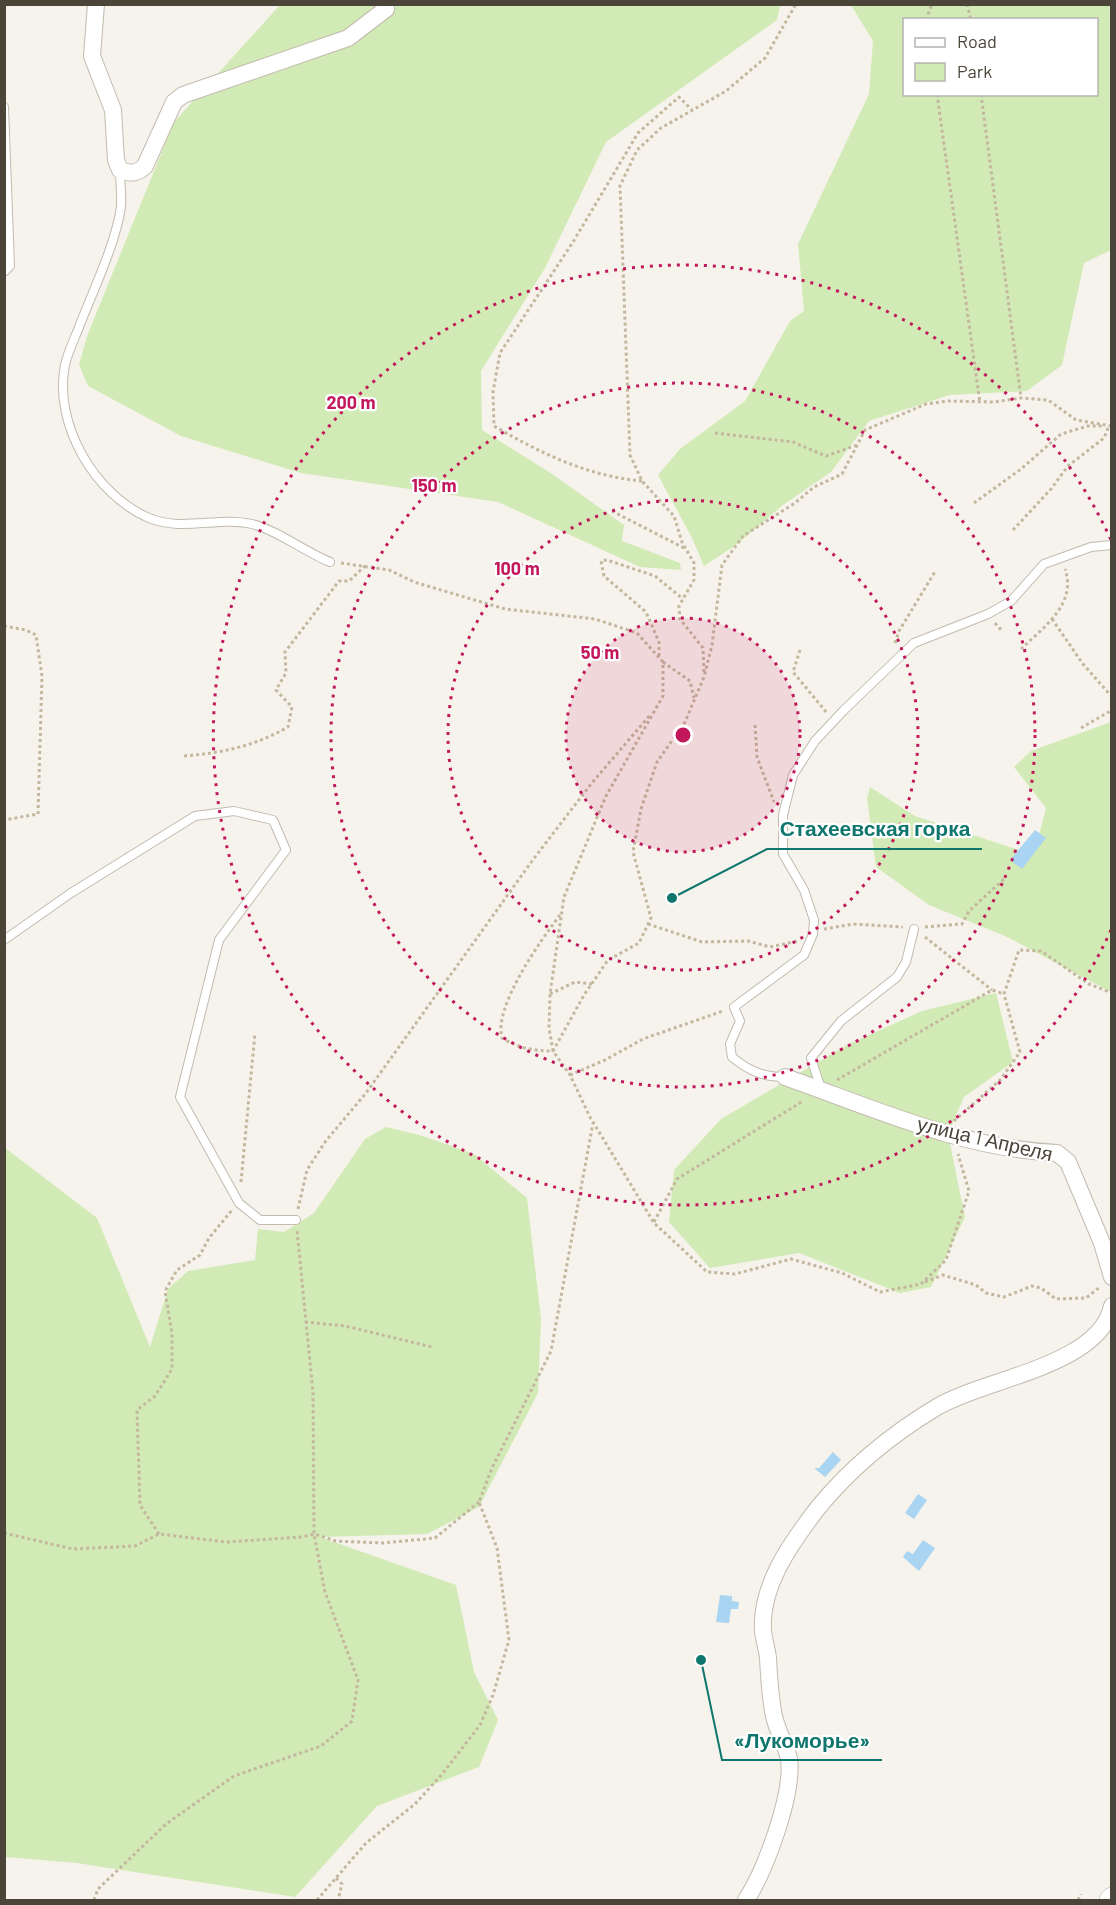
<svg xmlns="http://www.w3.org/2000/svg" width="1116" height="1905" viewBox="0 0 1116 1905" font-family="Barlow,sans-serif">
<style>
.green{fill:#d2eab5;fill-rule:evenodd}
.water{fill:#a9d4f2}
.lines{fill:none;stroke-linecap:round;stroke-linejoin:round}
.service-casing{stroke:#c2bbae;stroke-width:10}
.minor-casing{stroke:#c2bbae;stroke-width:18}
.tertiary-casing{stroke:#c2bbae;stroke-width:22}
.path{stroke:#c4b79f;stroke-width:3;stroke-dasharray:3 3;stroke-linecap:butt}
.service{stroke:#fff;stroke-width:8}
.minor{stroke:#fff;stroke-width:16}
.tertiary{stroke:#fff;stroke-width:21}
.ring{fill:none;stroke:#c2185b;stroke-width:3;stroke-dasharray:3 6}
.labels{text-anchor:middle;stroke-width:4.5;stroke-linejoin:round;paint-order:stroke}
.street-label{font-size:20px;fill:#4b4439;stroke:#fff}
.centre{fill:#c2185b;stroke:#fff;stroke-width:3}
.ring-label{font-size:18px;text-anchor:middle;font-weight:bold;fill:#c2185b;stroke:#fff;stroke-width:4.5;stroke-linejoin:round;paint-order:stroke}
.leader{fill:none;stroke:#0f766e;stroke-width:2}
.callout-dot{fill:#0f766e;stroke:#fff;stroke-width:2}
.callout-label{font-size:21px;text-anchor:middle;font-weight:bold;fill:#0f766e;stroke:#fff;stroke-width:4.5;stroke-linejoin:round;paint-order:stroke}
</style>
<rect width="100%" height="100%" fill="#f6f3ec"/>
<path class="green" d="M280 5H780L777 20 606 142 545 268 481 371 482 430 552 474 624 525 622 541 680 563 681 570 640 567 498 502 301 473 181 436 88 386 79 365 87 336 174 122Z
M851 5H1111V250L1084 263 1062 365 1027 391 950 395 869 421 831 472 783 505 736 545 704 566 692 538 658 475 680 449 745 401 790 321 804 311 798 244 869 94 873 41ZM904 20H1096V94H904Z
M1111 722V992L1005 936 929 905 876 867 867 798 870 787 915 816 1025 852 1038 839 1046 808 1014 767 1031 751Z
M996 993 1013 1062 964 1097 948 1134 965 1217 931 1287 900 1293 799 1253 710 1268 669 1222 674 1170 721 1119 847 1045 922 1011Z
M386 1127 423 1136 474 1154 527 1198 541 1319 538 1393 479 1507 427 1534 320 1537 456 1585 474 1672 498 1720 479 1767 377 1806 295 1897 77 1863 5 1857 4 1147 97 1218 150 1347 168 1289 188 1271 255 1260 258 1229 284 1232 314 1213 365 1139Z"/>
<path class="water" d="M1035 830 1046 838 1022 869 1010 860Z
M833 1452 841 1460 825 1477 814 1468H819Z
M918 1494 927 1500 914 1519 905 1513Z
M923 1540 935 1548 919 1571 903 1557 907 1551 913 1554Z
M720 1595 732 1596V1601L739 1602 738 1609H731L729 1623 716 1622Z"/>
<g class="lines">
<defs>
<path id="service" d="M4 107 10 266 4 272
M120 170C120 182 122 195 121 207 116 242 94 289 81 322 76 336 68 351 65 365 53 424 95 495 149 518 183 532 218 516 252 524 277 530 305 552 330 562
M4 940 71 893 195 816 234 811 273 820 286 850 219 940 180 1097 239 1203 260 1220H296
M785 1077C763 1077 749 1071 732 1057L730 1044 740 1021 734 1007 804 955 813 934 814 920 804 890 783 854V815L793 775 815 741 844 710 914 643 988 614 1011 601 1044 564 1091 547 1112 545
M821 1089 811 1058 841 1021 897 977 906 962 914 929"/>
<path id="minor" d="M96 4 92 56 113 110 116 160 120 170C130 174 137 174 145 166L174 102 183 95 348 38 386 9
M785 1077C873 1108 963 1149 1057 1153L1068 1162 1102 1243 1112 1277
M746 1900C765 1871 794 1794 789 1759 786 1745 777 1731 774 1716 770 1697 769 1677 768 1658 767 1649 764 1640 763 1631 760 1586 791 1543 817 1509 851 1467 892 1434 937 1407 983 1379 1100 1366 1112 1306"/>
<path id="tertiary" d="M1110 1900 1112 1898"/>
</defs>
<use href="#service" class="service-casing"/>
<use href="#minor" class="minor-casing"/>
<use href="#tertiary" class="tertiary-casing"/>
<path class="path" d="M967 4 971 20
M926 20 932 4
M937 94 980 403
M981 94 1021 398
M715 433 793 442 826 456 857 445
M642 481C587 476 540 453 494 426L493 392 500 353 573 242 638 133 679 97 692 110
M974 503 1021 469 1061 434 1088 426H1103
M612 511 684 548
M1013 530 1051 489 1068 466 1104 438 1109 426
M341 563 389 570 414 582 505 609 595 619 637 633 663 662V696L606 796 564 897 550 994 549 1028 553 1051 570 1075 590 1117 654 1223 707 1272 735 1274 791 1259 842 1273 880 1292 921 1284 946 1260 969 1191 958 1154
M1052 619 1083 664 1112 697
M995 623 1002 631
M4 626 26 630 36 635 42 676 38 814 4 820
M895 643 899 631 936 570
M1021 649C1044 627 1077 604 1065 569
M800 650 793 672 827 713
M659 656V642L646 612 604 576 601 561 607 560 655 576 683 599
M663 662 690 681 694 698
M704 672 703 648 680 619 679 606 694 580V563L682 542 674 516 642 481 630 455 620 186 637 150 661 128 726 91 765 58 796 4
M755 725 757 757 774 802
M1081 728 1112 710
M184 756C222 753 255 746 288 727L292 707 276 690 286 673 285 652 339 581H349L366 565
M560 915C541 940 493 1007 502 1038 518 1048 534 1051 553 1051L584 995 608 960 639 943 651 918 633 852 641 809 657 762 685 722 704 677 712 645 722 565 743 536 795 503 814 487 842 474 865 430 926 404 948 401 994 402 1021 398 1048 400 1076 420 1112 426
M648 924 702 942 748 941 770 947 798 941
M925 927 962 924 969 911 1004 879
M824 929 853 924 903 927
M925 937 992 990
M550 994 575 982 592 984
M570 1075 605 1060 643 1039 723 1011
M837 1080 992 990 1004 994
M954 1121 1001 1079 1020 1052 1004 994 1019 950 1041 951 1089 984 1112 993
M241 1182 255 1033
M298 1209 307 1170 325 1142 366 1093 532 861 591 784 651 714
M654 1222 677 1179 803 1101
M925 1282 943 1275 976 1285 986 1293 1004 1297 1032 1286 1041 1288 1056 1299 1086 1298 1100 1287
M305 1322 345 1326 432 1347
M4 1533 73 1549 135 1546 159 1534 226 1542 302 1537 314 1534 336 1541 383 1543 435 1538 479 1502
M159 1534 140 1505 137 1410 155 1396 172 1369V1334L165 1291 177 1270 200 1255 209 1238 232 1210
M336 1878 342 1884 338 1900
M94 1900 98 1889 166 1824 234 1776 321 1746 352 1721 358 1680 325 1592 314 1534 313 1393 297 1230
M317 1900 366 1843 415 1804 443 1773 480 1725 493 1695 509 1640 497 1548 479 1502 492 1468 551 1351 593 1123
M1078 1900 1081 1894"/>
<use href="#service" class="service"/>
<use href="#minor" class="minor"/>
<use href="#tertiary" class="tertiary"/>
</g>
<circle cx="683" cy="735" r="117" fill="#c2185b" fill-opacity=".12"/>
<g class="ring">
<circle cx="683" cy="735" r="117"/>
<circle cx="683" cy="735" r="235"/>
<circle cx="683" cy="735" r="352"/>
<path d="M1111 930A470 470 0 1 1 1111 540"/>
</g>
<g class="labels">
<g class="street-label">
<text transform="translate(985 1139) rotate(13)" y="7">улица 1 Апреля</text>
</g>
</g>
<circle cx="683" cy="735" r="9" class="centre"/>
<g class="ring-label">
<text x="351" y="409">200 m</text>
<text x="434" y="492">150 m</text>
<text x="517" y="575">100 m</text>
<text x="600" y="659">50 m</text>
</g>
<path class="leader" d="M672 898L767 849H982M701 1660L722 1760H882"/>
<g class="callout-dot">
<circle cx="672" cy="898" r="6"/>
<circle cx="701" cy="1660" r="6"/>
</g>
<g class="callout-label">
<text x="875" y="836">Стахеевская горка</text>
<text x="802" y="1748">«Лукоморье»</text>
</g>
<rect width="1116" height="1905" fill="none" stroke="#4b4439" stroke-width="12"/>
<rect x="903" y="18" width="195" height="78" fill="#ffffff" stroke="#b7b4b0" stroke-width="1.5"/>
<rect x="915" y="38" width="30" height="9" fill="#ffffff" stroke="#b7b4b0" stroke-width="1.5"/>
<text x="957" y="48" font-size="18" fill="#4b4439">Road</text>
<rect x="915" y="63" width="30" height="18" fill="#d2eab5" stroke="#b7b4b0" stroke-width="1.5"/>
<text x="957" y="78" font-size="18" fill="#4b4439">Park</text>
</svg>
